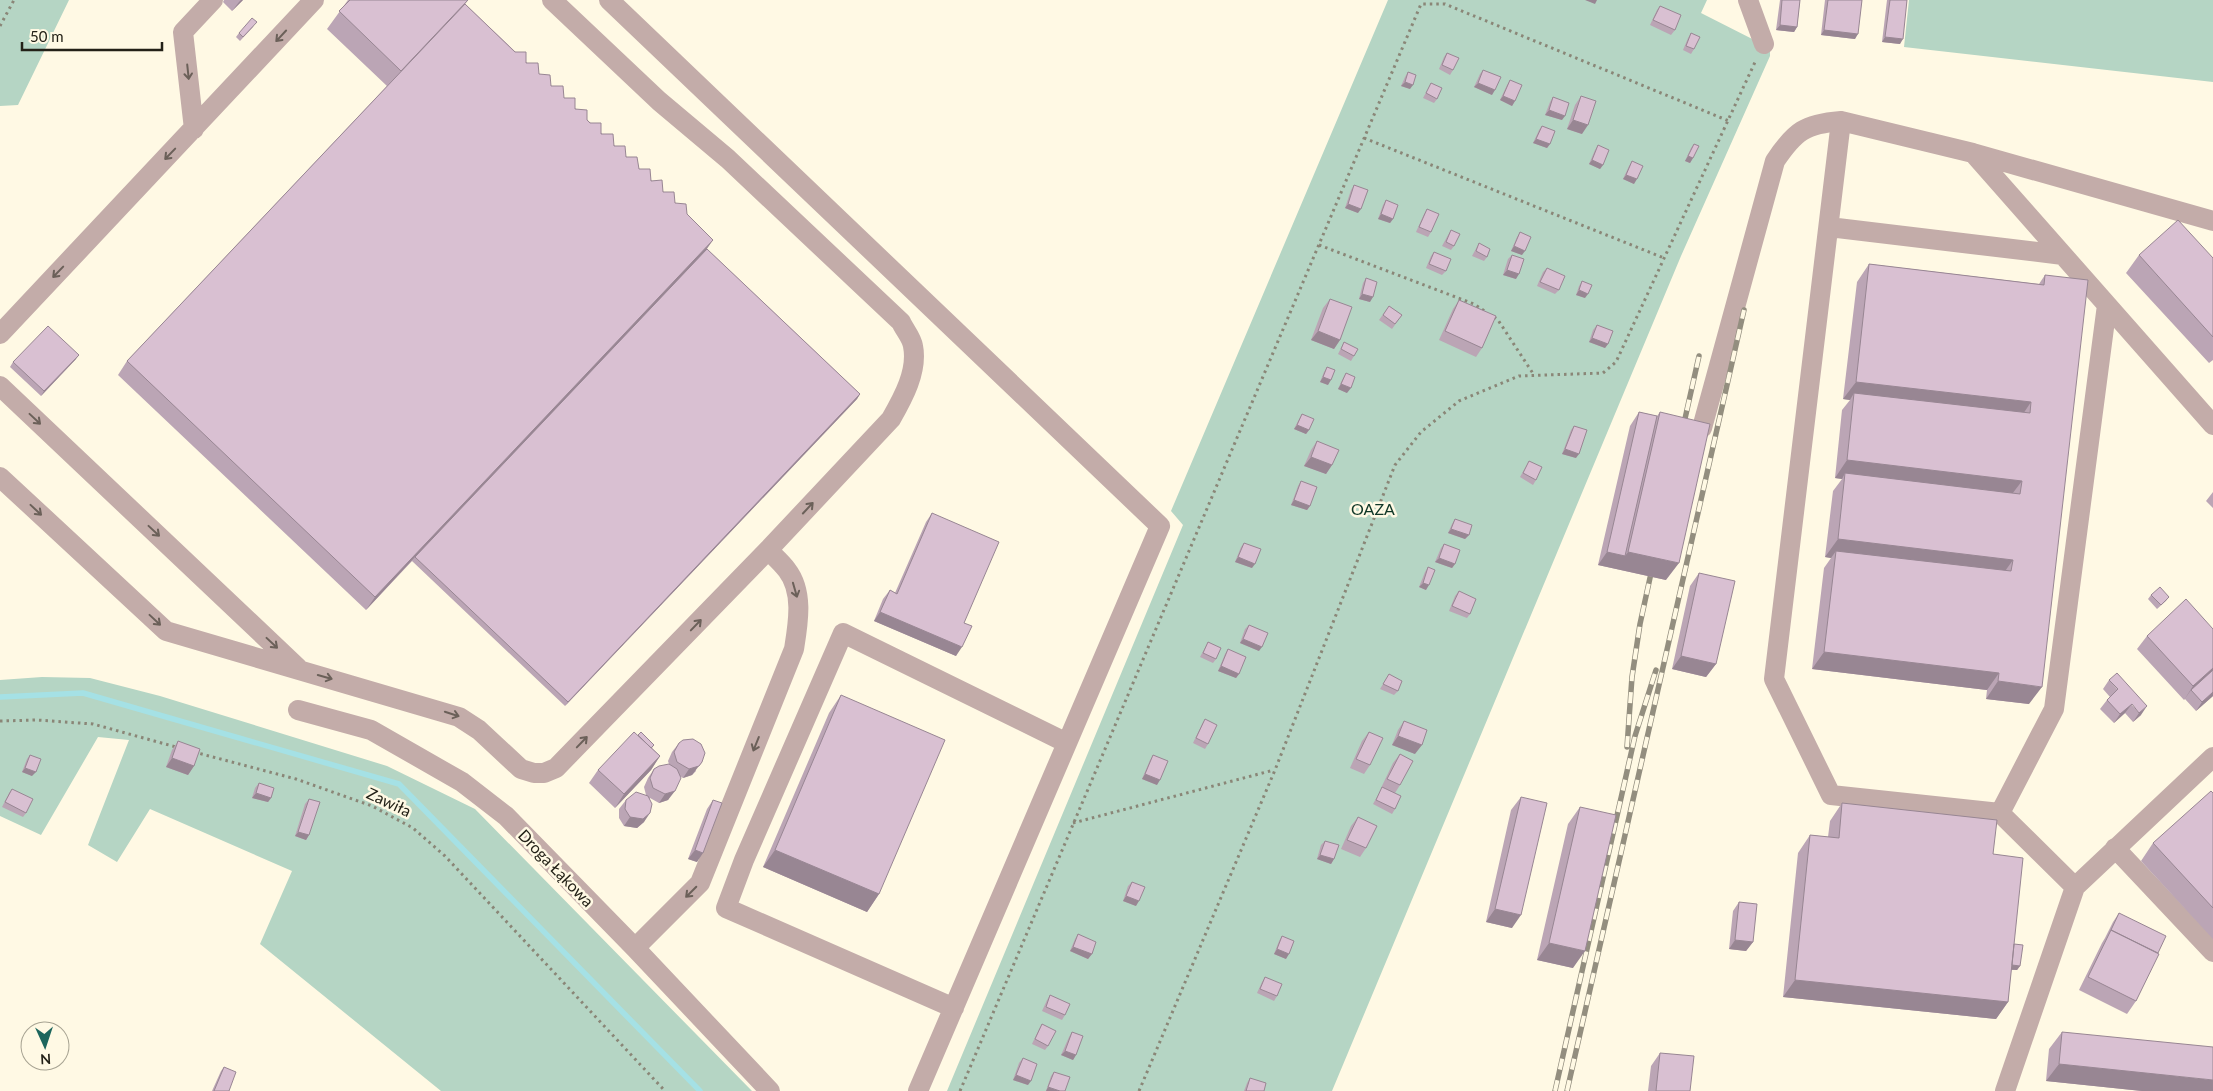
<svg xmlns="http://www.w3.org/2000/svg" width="2213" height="1091" viewBox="0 0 2213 1091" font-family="Lato,sans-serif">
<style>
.green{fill:#b5d5c4}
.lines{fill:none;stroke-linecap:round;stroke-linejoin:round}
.stream{stroke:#a5e1e5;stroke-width:5.5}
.path{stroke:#8a8677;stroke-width:3;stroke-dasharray:2.5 4;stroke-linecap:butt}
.minor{stroke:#c3aca9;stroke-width:20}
.rail-casing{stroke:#938e7f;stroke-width:5.5}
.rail{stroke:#fff9e4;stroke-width:4;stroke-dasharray:11;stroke-linecap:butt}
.wall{fill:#bba5b5}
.shaded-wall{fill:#988693}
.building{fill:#d9c0d2;stroke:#988693}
.oneway{stroke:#6b6059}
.labels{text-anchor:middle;stroke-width:5;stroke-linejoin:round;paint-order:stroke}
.park-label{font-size:16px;fill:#0f3727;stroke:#fff9e4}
.street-label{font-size:16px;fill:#232117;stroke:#fff9e4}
</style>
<rect width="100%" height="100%" fill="#fff9e4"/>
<path class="green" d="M0 0H69L18 105 0 106Z
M1388 0H1707L1701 13 1770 48V56L1681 256 1332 1091H947L1183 525 1171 511Z
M1909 0H2213V82L1904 47Z
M42 677 90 678 160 696 387 766 475 809 752 1091H441L260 944 292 871 150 809 117 862 88 845 129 740 98 737 41 835 0 816V680Z"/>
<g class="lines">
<path class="stream" d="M0 697 83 693 399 784 700 1091"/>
<path class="path" d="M0 26 14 0
M1364 138 1664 258
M1319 245 1474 304 1486 312
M1494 317 1498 320 1534 375
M0 721 37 720 93 724 176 747
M194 752 296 779 372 806 413 828 445 856 665 1091
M1073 823 1274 770
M960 1091 1421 4H1445L1729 121
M1139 1091 1275 770 1395 465 1421 432 1459 401 1519 376 1603 373 1616 362 1756 60"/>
<path class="minor" d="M609 0 1160 526 918 1091
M1748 0 1764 44
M194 129 183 32 213 0
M1973 153 2213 221
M1829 227 2063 255
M0 334 314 0
M0 386 298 668
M1702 428 1775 161C1795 131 1805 124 1841 121
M0 477 166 631 459 717 479 730 521 769 534 773H544L556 768 768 550 891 419C903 398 918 371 913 346 912 338 904 329 901 322L728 159 659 101 552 0
M298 710 371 730 462 782 506 816 635 948 770 1091
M2000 813 2054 709 2107 305
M2115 848 2213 952
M2075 887 2000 813 1831 795 1774 679 1841 121 1973 153 2213 425
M635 948 700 883 794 649C798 624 804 592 787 570 782 563 775 557 768 550
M954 1008 726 908 744 860 843 633 1067 743
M2005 1091 2075 887 2213 757"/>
<defs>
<path id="rail" d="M1682 432 1699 356
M1627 747 1632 677 1640 624 1653 564
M1555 1091 1635 736 1656 670
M1567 1091 1744 310"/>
</defs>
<use href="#rail" class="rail-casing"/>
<use href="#rail" class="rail"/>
</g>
<path class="wall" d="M224 0H243L232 11 223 2Z
M348 0H468L465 4 687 214 707 249 860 394 857 399 565 706 412 561 413 560 366 610 118 375 127 361 387 86 327 29Z
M1780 0H1800L1797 27 1794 32 1776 30Z
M1825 0H1862L1855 39 1821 35Z
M1887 0H1907L1900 44 1882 42Z
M1660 6 1675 30 1671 35 1650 25 1657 10Z
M254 26 240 41 236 37 239 33Z
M1691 33 1694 49 1691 54 1683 50 1688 38Z
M1447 53 1453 70 1450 75 1439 69 1444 57Z
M1483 70 1492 95 1474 87 1480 74Z
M1408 72 1410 89 1401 86 1405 77Z
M1510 80 1515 101 1512 106 1500 100 1507 85Z
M1431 83 1437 99 1434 103 1423 98Z
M1581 96 1582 134 1567 129 1575 105Z
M1553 97 1562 120 1545 115 1550 102Z
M1542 126 1550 144 1547 148 1533 143 1539 130Z
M1694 144 1693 158 1690 163 1685 161 1691 148Z
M1598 145 1603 165 1600 169 1589 164 1595 150Z
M1632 161 1634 184 1623 179 1629 166Z
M1354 185 1358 213 1345 208 1351 190Z
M1386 200 1393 219 1390 223 1378 219 1383 205Z
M1427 209 1431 232 1428 237 1416 232 1424 214Z
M1451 230 1454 246 1451 250 1442 246 1448 235Z
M1520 232 1522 255 1511 251 1517 237Z
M1479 243 1487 257 1484 261 1472 256Z
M1434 252 1446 271 1442 275 1426 268 1431 256Z
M1512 255 1516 279 1503 275 1508 259Z
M2139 255 2213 258V360L2209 363 2126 273Z
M1869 264 2039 284 2045 275 2029 704 1986 699 1987 690 1812 669 1824 568 1831 558 1825 557 1833 491 1842 479 1835 478 1842 410 1850 400 1843 399 1857 282Z
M1547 268 1559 290 1555 294 1537 286 1543 272Z
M1366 278 1370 302 1359 299 1363 283Z
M1582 281 1585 298 1576 295 1579 286Z
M1330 299 1340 340 1334 349 1311 340 1323 308Z
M1459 300 1482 348 1476 357 1439 340 1453 309Z
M1389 306 1402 315 1392 329 1379 320Z
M1597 325 1608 344 1605 348 1589 342 1593 330Z
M1344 342 1354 356 1351 361 1338 354Z
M76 359 41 396 10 367 13 362Z
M1327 367 1328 385 1320 382 1324 372Z
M1346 373 1347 393 1338 389 1343 378Z
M1639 412 1657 416 1660 412 1666 580 1598 565 1630 426Z
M1302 414 1309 430 1306 434 1294 429 1299 419Z
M1574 426 1576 458 1562 454 1571 430Z
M1317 441 1332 465 1326 474 1304 466 1311 450Z
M1529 461 1536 480 1533 485 1520 477Z
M1301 481 1310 506 1307 510 1291 505 1298 486Z
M2213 492V508L2206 501Z
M932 513 964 623 956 656 874 621 883 599 890 590 895 593 926 522Z
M1455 519 1469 535 1465 539 1448 533 1452 524Z
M1244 543 1252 568 1235 562 1241 547Z
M1444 544 1455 564 1452 568 1435 562 1441 548Z
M1428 567 1426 590 1419 587 1425 572Z
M1699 573 1716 664 1706 677 1672 669 1690 586Z
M1459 591 1470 614 1467 618 1449 611 1455 596Z
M2151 595 2169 597 2166 601 2157 609 2148 599Z
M1249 625 1259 651 1240 643 1245 629Z
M2213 629V696L2196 711 2185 699 2184 700 2137 649 2147 636Z
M1208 642 1216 659 1213 663 1200 657Z
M1228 649 1239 674 1236 678 1218 671 1225 654Z
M1389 674 1398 691 1394 695 1380 689Z
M2109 680 2141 715 2133 722 2125 713 2114 723 2100 709 2107 700 2110 697 2103 689Z
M841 695 879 894 867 912 763 867 829 713Z
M1205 719 1208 744 1205 749 1193 743 1202 724Z
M1404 721 1415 754 1392 745 1398 730Z
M1369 732 1370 765 1364 774 1350 768 1362 741Z
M638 735 654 745 652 748 660 756 651 770 615 808 589 783 598 770Z
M178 741 194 766 188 775 166 767 172 750Z
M679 743 696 771 692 775 683 778 680 776 668 800 659 803 650 798 644 822 637 828 624 826 619 818V809L626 800 646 795 644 787 648 778 654 769 669 764 668 761 672 752Z
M1400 754V785L1395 793V809L1392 814 1373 804 1382 788H1381L1393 763Z
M30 755 32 776 22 772 27 759Z
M1153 755 1157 785 1142 779 1150 760Z
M259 783 271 798 268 802 252 798 255 788Z
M12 789 26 813 23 817 2 807 9 793Z
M2213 793V939L2141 861 2153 843Z
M1521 797 1512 928 1486 922 1511 810Z
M309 799V835L306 840 295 836 305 804Z
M713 800 697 862 688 859 707 809Z
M1842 803 1993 854 2014 944 2020 966 2017 970H2011L2008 1002 1996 1019 1783 997 1798 853 1810 835 1828 837 1830 821Z
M1580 807 1573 968 1537 960 1568 824Z
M1358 817 1366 848 1360 857 1341 849 1351 826Z
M1325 841 1334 859 1331 864 1317 859 1321 845Z
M1132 882 1136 906 1123 901 1128 886Z
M1739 902 1753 942 1746 951 1729 949 1733 911Z
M2119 913 2158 953 2136 1001 2127 1014 2079 990 2102 943 2105 938 2113 922Z
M1078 934 1092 954 1088 959 1070 951 1075 939Z
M1282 936 1286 959 1274 954 1279 941Z
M1265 977 1277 996 1274 1001 1257 993 1262 982Z
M1050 995 1065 1015 1062 1020 1042 1011 1047 1000Z
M1042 1024 1048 1046 1045 1050 1032 1044 1039 1029Z
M1072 1032 1076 1055 1073 1060 1061 1055 1069 1037Z
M2062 1032 2213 1091H2142L2046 1081 2049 1049Z
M1660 1053 1690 1091H1648L1651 1066Z
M1023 1058 1028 1085 1013 1080 1019 1063Z
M224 1067 229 1091H212L221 1071Z
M1054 1072 1065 1091H1046L1051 1076Z
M1250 1078 1264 1091H1244L1247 1083Z"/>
<path class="shaded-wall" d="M241 0H243L232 11 239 2Z
M1585 0H1597L1595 4Z
M1780 25 1797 27 1794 32 1776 30Z
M1824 30 1858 34 1855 39 1821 35Z
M1885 37 1903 39 1900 44 1882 42Z
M1405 82 1413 85 1410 89 1401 86Z
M1478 83 1495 90 1492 95 1474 87Z
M1503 96 1515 101 1512 106 1500 100Z
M1549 110 1565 116 1562 120 1545 115Z
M1573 120 1588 125 1582 134 1567 129Z
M1536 139 1550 144 1547 148 1533 143Z
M1688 156 1693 158 1690 163 1685 161Z
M1592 160 1603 165 1600 169 1589 164Z
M1626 175 1637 179 1634 184 1623 179Z
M1348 204 1361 209 1358 213 1345 208Z
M1381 214 1393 219 1390 223 1378 219Z
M713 240 704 253 415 557 366 610 375 597Z
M1514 246 1525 251 1522 255 1511 251Z
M1507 270 1519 274 1516 279 1503 275Z
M1579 290 1588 294 1585 298 1576 295Z
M1362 294 1373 297 1370 302 1359 299Z
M1318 331 1340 340 1334 349 1311 340Z
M1592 338 1608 344 1605 348 1589 342Z
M79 355 76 359 41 396 44 391Z
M1323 377 1331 380 1328 385 1320 382Z
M1856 382 2031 402 2019 420 1854 393 1850 400 1843 399Z
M1341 384 1351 388 1347 393 1338 389Z
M860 394 857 399 565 706 568 702Z
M1297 425 1309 430 1306 434 1294 429Z
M1565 449 1579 454 1576 458 1562 454Z
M1311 457 1332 465 1326 474 1304 466Z
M1847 460 2022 481 2009 498 1845 473 1842 479 1835 478Z
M1294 500 1310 506 1307 510 1291 505Z
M1451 529 1469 535 1465 539 1448 533Z
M1838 539 2013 560 2000 578 1836 551 1831 558 1825 557Z
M1607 552 1625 556 1628 552 1679 563 1666 580 1598 565Z
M1238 557 1255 564 1252 568 1235 562Z
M1439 558 1455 564 1452 568 1435 562Z
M1423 583 1429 585 1426 590 1419 587Z
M880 612 962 647 956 656 874 621Z
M1243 639 1262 647 1259 651 1240 643Z
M1824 652 1999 673 1987 690 1812 669Z
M1681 656 1716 664 1706 677 1672 669Z
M1221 666 1239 674 1236 678 1218 671Z
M2213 668V673L2191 690 2184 700 2193 686Z
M1998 681 2042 687 2029 704 1986 699Z
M2213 692V696L2196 711 2202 702Z
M2132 704 2125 713 2114 723 2120 714Z
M2147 706 2141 715 2133 722 2139 713Z
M1398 736 1422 745 1415 754 1392 745Z
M660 756 651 770 615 808 624 794Z
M172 758 194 766 188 775 166 767Z
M702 762 692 775 683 778 689 769Z
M25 768 36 772 32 776 22 772Z
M1145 774 1160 780 1157 785 1142 779Z
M675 791 668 800 659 803 665 794Z
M256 793 271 798 268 802 252 798Z
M650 813 644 822 637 828 624 826 630 817Z
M298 832 309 835 306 840 295 836Z
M695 850 703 853 697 862 688 859Z
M775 850 879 894 867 912 763 867Z
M1320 855 1334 859 1331 864 1317 859Z
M1126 896 1139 901 1136 906 1123 901Z
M1495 909 1521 915 1512 928 1486 922Z
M1735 940 1753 942 1746 951 1729 949Z
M1549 943 1585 951 1573 968 1537 960Z
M1073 947 1092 954 1088 959 1070 951Z
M1277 949 1289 954 1286 959 1274 954Z
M2005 964 2020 966 2017 970 2002 969Z
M1795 980 2008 1002 1996 1019 1783 997Z
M1065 1051 1076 1055 1073 1060 1061 1055Z
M2059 1064 2213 1080V1091H2142L2046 1081Z
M1016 1075 1031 1081 1028 1085 1013 1080Z
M1048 1087 1060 1091H1046Z"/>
<path class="building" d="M350 0H468L401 71 339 11Z
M1782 0H1800L1797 27 1780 25Z
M1828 0H1862L1858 34 1824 30Z
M1890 0H1907L1903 39 1885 37Z
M465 4 515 52H526V63H538L539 74 550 75 551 86H563L564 98H575V109L587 110V120L590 123H601V134H613L614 146H625L626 157H637L639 169H650L651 181 662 180 663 192H674L675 203 686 204 687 214 713 240 375 597 127 361Z
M1660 6 1681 15 1675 30 1653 20Z
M252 18 257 22 243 37 239 33Z
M1691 33 1700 37 1694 49 1686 46Z
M1447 53 1459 58 1453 70 1442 65Z
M1483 70 1501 77 1495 90 1478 83Z
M1408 72 1416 75 1413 85 1405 82Z
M1510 80 1522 85 1515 101 1503 96Z
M1431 83 1442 88 1437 99 1426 93Z
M1581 96 1596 101 1588 125 1573 120Z
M1553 97 1569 103 1565 116 1549 110Z
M1542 126 1555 131 1550 144 1536 139Z
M1694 144 1699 146 1693 158 1688 156Z
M1598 145 1609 150 1603 165 1592 160Z
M1632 161 1643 166 1637 179 1626 175Z
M1354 185 1368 190 1361 209 1348 204Z
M1386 200 1398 205 1393 219 1381 214Z
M1427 209 1439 214 1431 232 1419 227Z
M2178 220 2213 258V337L2139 255Z
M1451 230 1460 234 1454 246 1446 242Z
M1520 232 1531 237 1525 251 1514 246Z
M1479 243 1490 249 1487 257 1476 251Z
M707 249 860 394 568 702 415 557Z
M1434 252 1451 259 1446 271 1429 264Z
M1512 255 1524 259 1519 274 1507 270Z
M1869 264 2044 285 2045 275 2088 280 2042 687 1998 681 1999 673 1824 652 1836 551 2011 571 2013 560 1838 539 1845 473 2020 494 2022 481 1847 460 1854 393 2030 413 2031 402 1856 382Z
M1547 268 1565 276 1559 290 1540 282Z
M1366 278 1377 282 1373 297 1362 294Z
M1582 281 1592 285 1588 294 1579 290Z
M1330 299 1352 307 1340 340 1318 331Z
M1459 300 1496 316 1482 348 1445 331Z
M1389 306 1402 315 1395 324 1383 315Z
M1597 325 1613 331 1608 344 1592 338Z
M48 326 79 355 44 391 13 362Z
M1344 342 1358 349 1354 356 1341 349Z
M1327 367 1335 370 1331 380 1323 377Z
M1346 373 1355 377 1351 388 1341 384Z
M1639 412 1657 416 1625 556 1607 552Z
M1660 412 1710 424 1679 563 1628 552Z
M1302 414 1314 419 1309 430 1297 425Z
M1574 426 1587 430 1579 454 1565 449Z
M1317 441 1339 450 1332 465 1311 457Z
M1529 461 1542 467 1536 480 1523 473Z
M1301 481 1317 487 1310 506 1294 500Z
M932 513 999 542 964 623 972 626 962 647 880 612 890 590 897 594Z
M1455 519 1472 525 1469 535 1451 529Z
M1244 543 1261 549 1255 564 1238 557Z
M1444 544 1460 550 1455 564 1439 558Z
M1428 567 1435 570 1429 585 1423 583Z
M1699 573 1735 581 1716 664 1681 656Z
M2160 587 2169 597 2161 605 2151 595Z
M1459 591 1476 599 1470 614 1452 606Z
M2186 599 2213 629V668L2193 686 2147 636Z
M1249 625 1268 633 1262 647 1243 639Z
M1208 642 1221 648 1216 659 1203 653Z
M1228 649 1246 657 1239 674 1221 666Z
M2213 670V692L2202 702 2191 690Z
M2117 673 2147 706 2139 713 2132 704 2120 714 2107 700 2118 689 2109 680Z
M1389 674 1402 681 1398 691 1383 684Z
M841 695 945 740 879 894 775 850Z
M1205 719 1217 725 1208 744 1196 738Z
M1404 721 1427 730 1422 745 1398 736Z
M634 732 660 756 624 794 598 770Z
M641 732 654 745 651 748 638 735Z
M1369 732 1383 738 1370 765 1356 759Z
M693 739 701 744 705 753 702 762 699 766 689 769 677 762 674 752 679 743 683 740Z
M178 741 200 749 194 766 172 758Z
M1400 754 1413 761 1400 785 1387 779Z
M30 755 41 759 36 772 25 768Z
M1153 755 1168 761 1160 780 1145 774Z
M669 764 677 769 681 778 675 791 665 794 653 788 650 778 654 769 659 766Z
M259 783 274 788 271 798 256 793Z
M1382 787 1401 796 1395 809 1376 800Z
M12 789 33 799 26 813 5 802Z
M2211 791 2213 793V908L2153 843Z
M636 792 648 796 652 804 650 813 643 819 630 817 625 809 626 800Z
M1521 797 1547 803 1521 915 1495 909Z
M309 799 320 802 309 835 298 832Z
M713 800 722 803 703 853 695 850Z
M1842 803 1997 820 1993 854 2023 858 2008 1002 1795 980 1810 835 1839 838Z
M1580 807 1616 815 1585 951 1549 943Z
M1358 817 1377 826 1366 848 1347 840Z
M1325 841 1339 845 1334 859 1320 855Z
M1132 882 1145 887 1139 901 1126 896Z
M1739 902 1757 904 1753 942 1735 940Z
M2119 913 2166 936 2158 953 2111 930Z
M2111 930 2159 954 2136 1001 2088 977Z
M1078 934 1096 942 1092 954 1073 947Z
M1282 936 1294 941 1289 954 1277 949Z
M2014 944 2023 945 2020 966 2012 965Z
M1265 977 1282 984 1277 996 1260 989Z
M1050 995 1070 1004 1065 1015 1046 1007Z
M1042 1024 1056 1031 1048 1046 1035 1039Z
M1072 1032 1083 1036 1076 1055 1065 1051Z
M2062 1032 2213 1047V1080L2059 1064Z
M1660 1053 1694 1056 1690 1091H1656Z
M1023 1058 1037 1064 1031 1081 1016 1075Z
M224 1067 236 1072 229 1091H214Z
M1054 1072 1070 1077 1065 1091H1060L1048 1087Z
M1250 1078 1266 1083 1264 1091H1246Z"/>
<defs><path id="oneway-shaft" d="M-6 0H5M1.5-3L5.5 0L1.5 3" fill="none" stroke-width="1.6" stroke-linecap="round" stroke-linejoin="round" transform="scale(1.25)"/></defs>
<g class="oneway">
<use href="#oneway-shaft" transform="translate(281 36) rotate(133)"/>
<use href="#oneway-shaft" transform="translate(188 72) rotate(84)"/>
<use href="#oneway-shaft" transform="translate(170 154) rotate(134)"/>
<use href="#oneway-shaft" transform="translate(58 272) rotate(134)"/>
<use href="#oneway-shaft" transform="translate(35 419) rotate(43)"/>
<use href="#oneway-shaft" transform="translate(808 508) rotate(-47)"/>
<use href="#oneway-shaft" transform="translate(36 510) rotate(43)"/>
<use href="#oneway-shaft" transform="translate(154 531) rotate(43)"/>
<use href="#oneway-shaft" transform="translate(795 590) rotate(74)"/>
<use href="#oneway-shaft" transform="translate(155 620) rotate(43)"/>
<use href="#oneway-shaft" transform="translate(696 625) rotate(-46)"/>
<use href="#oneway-shaft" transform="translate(272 643) rotate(43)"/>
<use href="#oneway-shaft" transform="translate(325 677) rotate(16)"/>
<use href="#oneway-shaft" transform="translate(452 714) rotate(18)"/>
<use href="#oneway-shaft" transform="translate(582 742) rotate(-46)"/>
<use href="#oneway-shaft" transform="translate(756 744) rotate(112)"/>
<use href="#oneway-shaft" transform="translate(691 892) rotate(135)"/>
</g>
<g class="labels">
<g class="park-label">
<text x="1373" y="515">OAZA</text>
</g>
<g class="street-label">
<text transform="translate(389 802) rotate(25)" y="6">Zawiła</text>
<text transform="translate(556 868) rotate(46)" y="6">Droga Łąkowa</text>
</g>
</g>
<g transform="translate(45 1046) rotate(177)"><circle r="24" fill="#fff9e4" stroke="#a7a392"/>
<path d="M0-4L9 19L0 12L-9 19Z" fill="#1d665d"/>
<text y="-8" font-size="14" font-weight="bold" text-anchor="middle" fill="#232117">N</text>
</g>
<path d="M22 42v8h140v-8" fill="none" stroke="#232117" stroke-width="2.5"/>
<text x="30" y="42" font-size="15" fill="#232117" stroke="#fff9e4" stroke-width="4" paint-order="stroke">50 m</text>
</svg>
